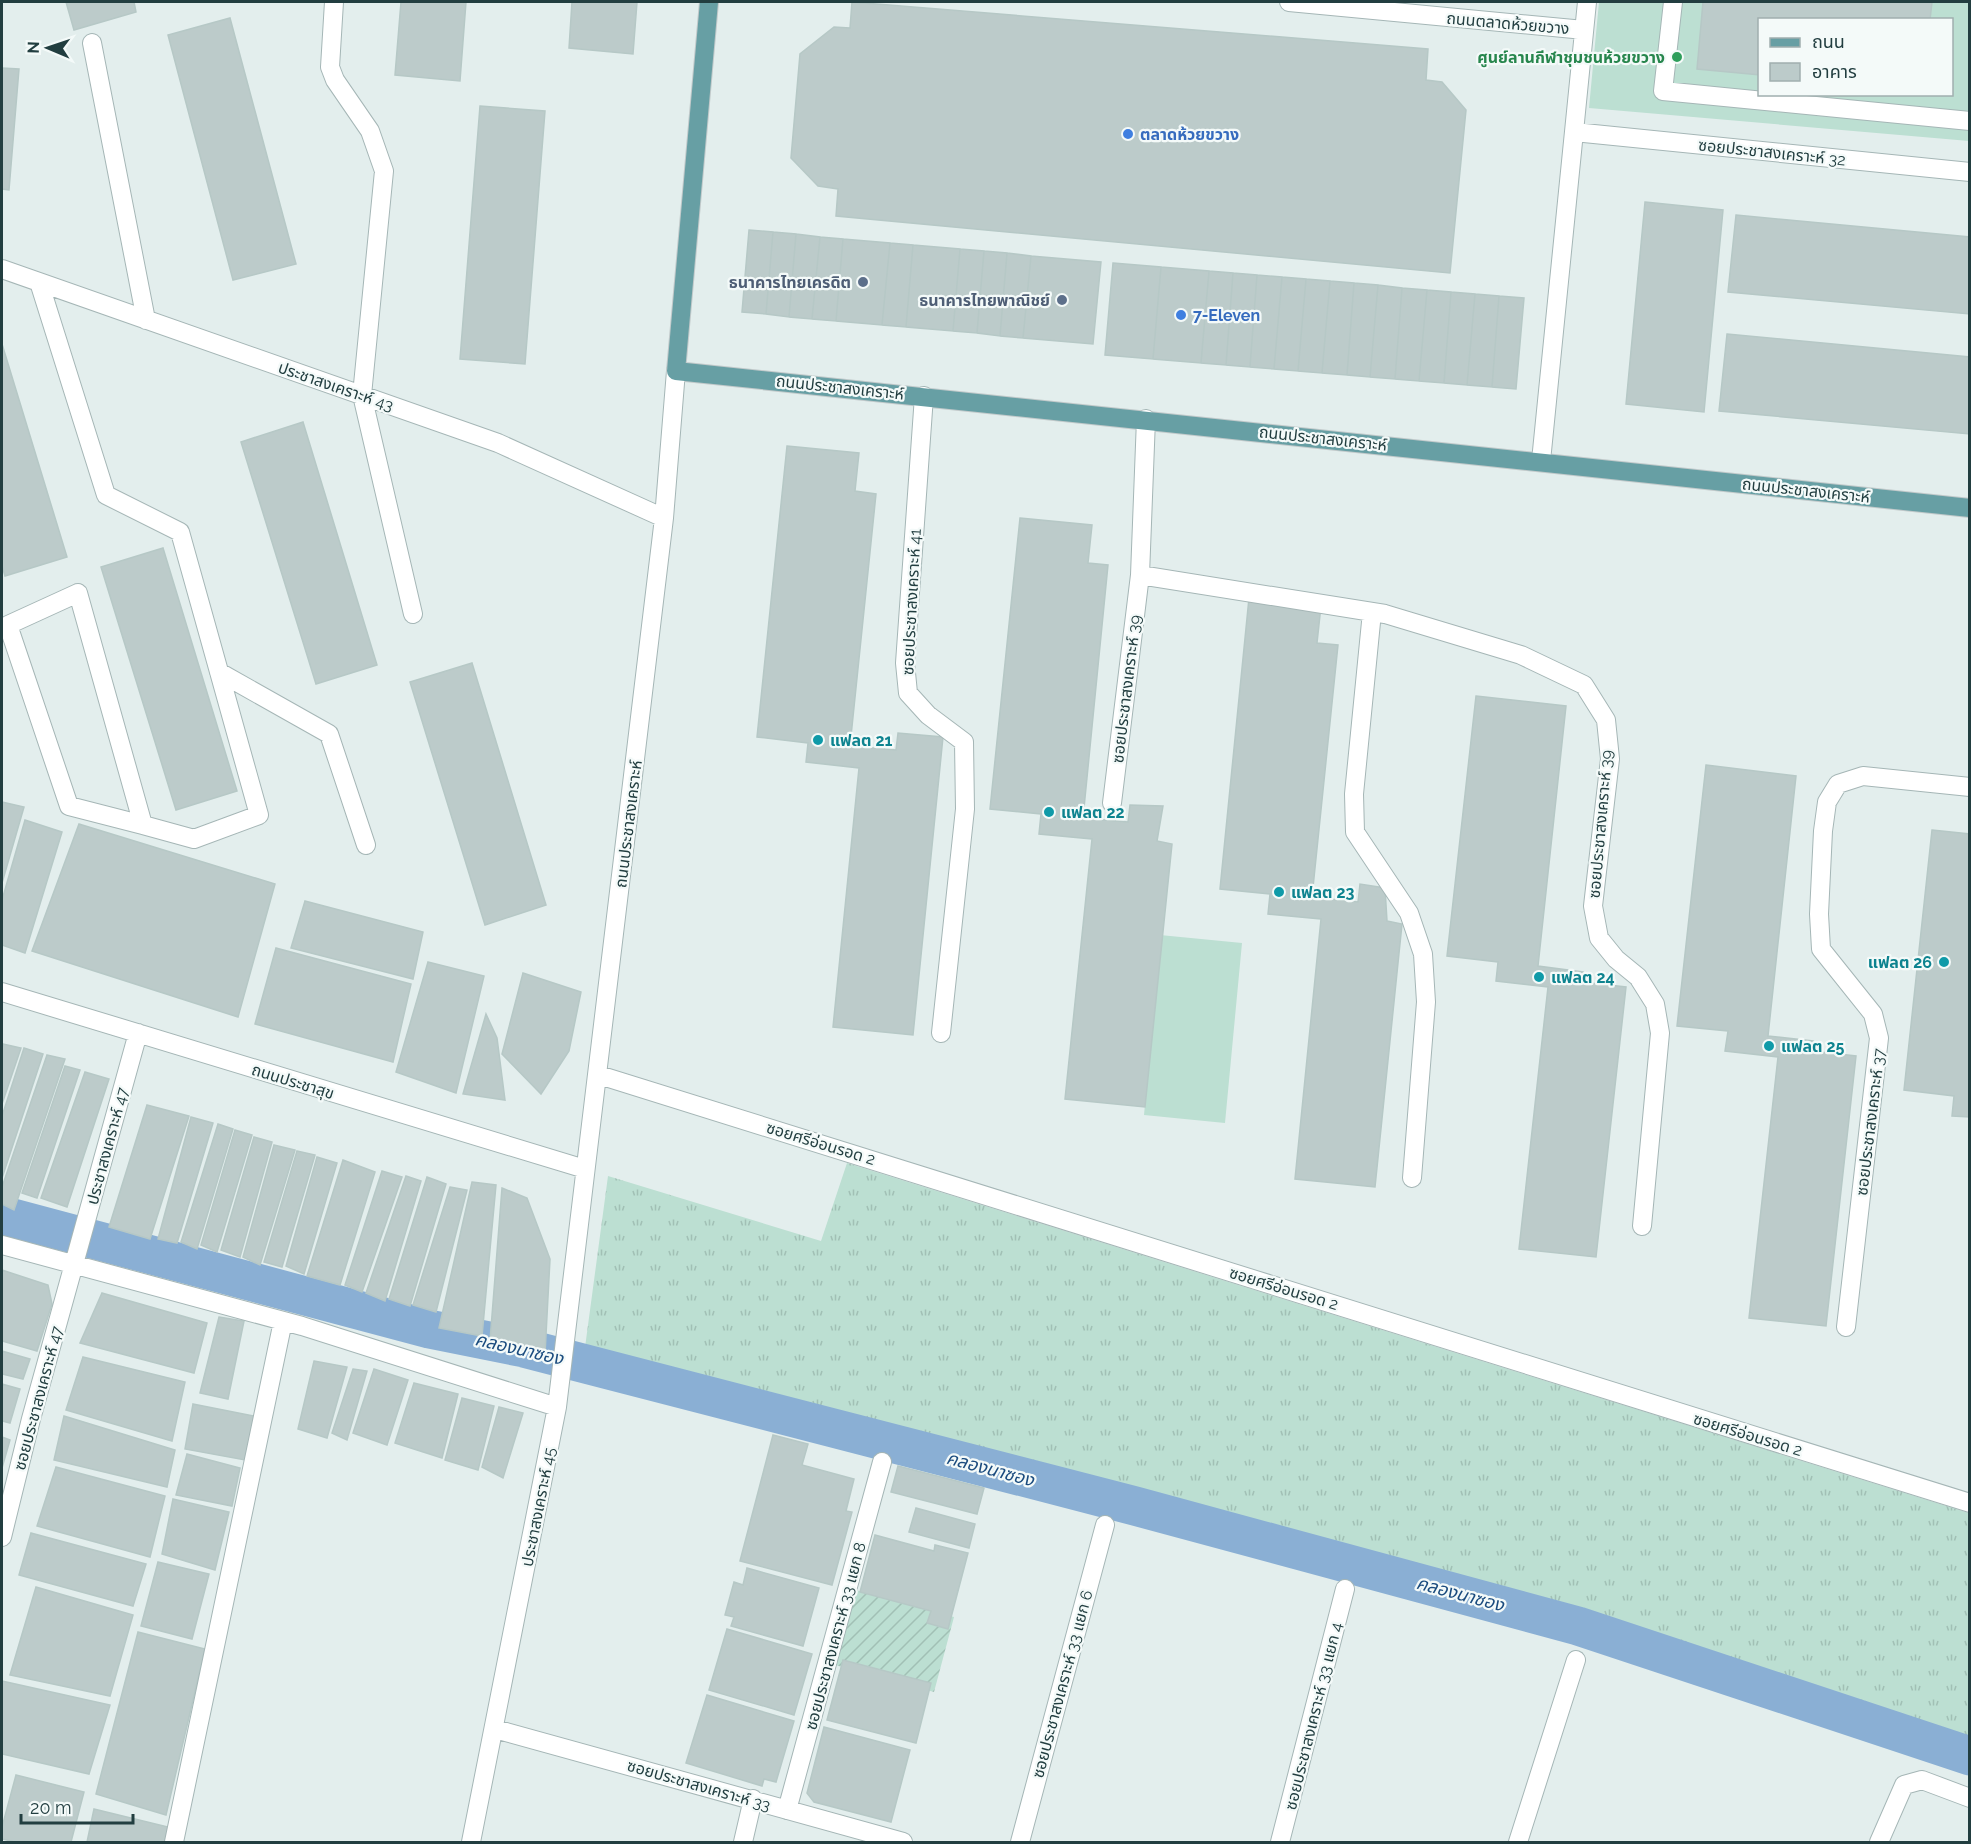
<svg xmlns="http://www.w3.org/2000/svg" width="1971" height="1844" viewBox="0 0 1971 1844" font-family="Raleway,'Noto Sans Thai',sans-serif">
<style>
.grass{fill:url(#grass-tufts)}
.garden{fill:url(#garden-furrows)}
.pitch{fill:#bcdfd2;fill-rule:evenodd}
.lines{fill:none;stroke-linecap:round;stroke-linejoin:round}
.canal{stroke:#8aafd4;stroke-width:39}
.building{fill:#bccbca;stroke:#b6c8c6;stroke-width:1.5}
.minor-casing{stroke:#a5b6b6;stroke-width:20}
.major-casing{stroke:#c1c9ca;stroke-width:20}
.minor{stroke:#fff;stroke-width:18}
.major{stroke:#679fa4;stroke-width:18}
.leisure-dot{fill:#2e9e5b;stroke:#f4faf9;stroke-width:2}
.shop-dot{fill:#3f7fe0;stroke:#f4faf9;stroke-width:2}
.service-dot{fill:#5c6f8a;stroke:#f4faf9;stroke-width:2}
.culture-dot{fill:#0f9aa8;stroke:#f4faf9;stroke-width:2}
.labels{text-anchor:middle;stroke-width:4.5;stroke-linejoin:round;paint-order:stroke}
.street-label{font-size:16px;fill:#223e40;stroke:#f4faf9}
.leisure-label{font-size:16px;font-weight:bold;fill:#27864d;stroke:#f4faf9;text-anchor:end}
.shop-label{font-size:16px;font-weight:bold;fill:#366cbe;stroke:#f4faf9;text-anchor:start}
.service-label{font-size:16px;font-weight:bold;fill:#4e5e75;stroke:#f4faf9;text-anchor:end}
.culture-label{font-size:16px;font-weight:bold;fill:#0d838f;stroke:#f4faf9;text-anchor:start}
.water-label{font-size:18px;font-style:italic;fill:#1a4b7e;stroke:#f4faf9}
</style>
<defs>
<pattern id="grass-tufts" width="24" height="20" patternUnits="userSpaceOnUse" patternTransform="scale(1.5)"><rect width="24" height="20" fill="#bcdfd2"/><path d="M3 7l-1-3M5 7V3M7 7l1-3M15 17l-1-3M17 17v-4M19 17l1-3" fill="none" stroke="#a1c0b5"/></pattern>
<pattern id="garden-furrows" width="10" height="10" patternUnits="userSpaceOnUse" patternTransform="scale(1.5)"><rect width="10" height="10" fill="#bcdfd2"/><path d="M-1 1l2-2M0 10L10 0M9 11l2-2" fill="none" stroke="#a1c0b5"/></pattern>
</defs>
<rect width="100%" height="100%" fill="#e3eeed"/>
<path class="grass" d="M847 1163 1969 1513V1740L1202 1508 584 1355 608 1176 821 1241Z"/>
<path class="garden" d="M856 1590 954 1617 934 1692 835 1665Z"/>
<path class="pitch" d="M1599 2H1969V141L1589 108ZM1760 20H1952V94H1760Z
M1160 935 1242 943 1225 1123 1144 1115Z"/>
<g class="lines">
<path class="canal" d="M2 1215 429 1329 524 1348 1135 1506 1578 1626 1970 1756"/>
</g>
<path class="building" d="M66 2H134L136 12 74 30Z
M401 2H466L460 81 395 75Z
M572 2H637L633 54 569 48Z
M852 2 1428 49 1426 80 1442 82 1466 110 1450 273 836 216 838 189 818 186 791 158 800 54 834 27 850 28Z
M1703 2H1932L1930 20H1760V75L1697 69Z
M230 18 296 264 233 280 168 35Z
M2 68 19 69 9 190 2 189Z
M480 106 545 111 525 364 460 359Z
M1645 202 1723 210 1704 412 1626 404Z
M1736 215 1970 237V314L1728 292Z
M749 230 773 232 766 314 742 312Z
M773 232 796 234 789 317 766 314Z
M796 234 820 237 812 319 789 317Z
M820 237 843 239 836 321 812 319Z
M843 239 890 243 882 325 836 321Z
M890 243 913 245 906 327 882 325Z
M913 245 960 249 953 331 906 327Z
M960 249 984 251 977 333 953 331Z
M984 251 1007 253 1000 336 977 333Z
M1007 253 1031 256 1023 338 1000 336Z
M1031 256 1101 262 1093 344 1023 338Z
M1113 263 1161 267 1153 359 1105 355Z
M1161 267 1209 271 1201 363 1153 359Z
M1209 271 1233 273 1226 365 1201 363Z
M1233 273 1257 275 1250 367 1226 365Z
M1257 275 1282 277 1274 369 1250 367Z
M1282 277 1306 279 1298 371 1274 369Z
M1306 279 1330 281 1322 373 1298 371Z
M1330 281 1354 283 1347 375 1322 373Z
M1354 283 1378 285 1370 377 1347 375Z
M1378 285 1402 288 1395 379 1370 377Z
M1402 288 1427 290 1419 381 1395 379Z
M1427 290 1451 292 1444 383 1419 381Z
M1451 292 1475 294 1467 385 1444 383Z
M1475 294 1499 296 1492 387 1467 385Z
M1499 296 1524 298 1516 389 1492 387Z
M1727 334 1970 357V434L1719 411Z
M2 344 67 557 5 576 2 566Z
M303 422 377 665 316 684 241 442Z
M787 446 859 453 855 491 876 494 850 746 896 750 898 733 943 737 913 1035 833 1027 859 768 806 762 808 743 757 737Z
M1020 518 1092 525 1088 563 1108 565 1083 818 1128 822 1130 805 1163 806 1157 841 1172 844 1145 1107 1065 1099 1092 839 1039 834 1041 814 990 809Z
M163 548 237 791 176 810 101 567Z
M1249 598 1321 606 1317 643 1338 645 1312 897 1358 902 1360 884 1385 888 1387 921 1402 924 1375 1187 1295 1179 1321 919 1268 914 1270 894 1220 889Z
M472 663 546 905 485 925 410 682Z
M1476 696 1566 706 1538 966 1583 972 1582 982 1626 987 1596 1257 1519 1249 1548 987 1496 981 1498 962 1447 956Z
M1706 765 1796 776 1768 1036 1813 1041 1812 1051 1856 1056 1826 1326 1749 1318 1778 1057 1725 1051 1728 1031 1677 1026Z
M2 802 24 807 2 883Z
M25 820 62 832 25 953 2 945V900Z
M79 824 275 884 238 1017 32 951Z
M1932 830 1970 834V1117L1952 1116 1954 1096 1904 1090Z
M305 901 423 932 413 979 291 948Z
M276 948 411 984 393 1062 255 1024Z
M428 962 484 976 456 1093 396 1072Z
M523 973 581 992 569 1051 541 1094 502 1054Z
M486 1014 497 1038 505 1100 463 1094Z
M3 1044 21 1048 2 1104V1048Z
M24 1048 43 1054 2 1178V1116Z
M47 1055 65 1059 14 1210 2 1204V1187Z
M65 1066 80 1070 37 1198 22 1193Z
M85 1072 109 1079 67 1207 41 1198Z
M147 1105 189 1116 150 1239 109 1227Z
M191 1117 213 1123 177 1243 158 1239Z
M218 1124 233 1129 197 1249 181 1242Z
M235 1130 252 1135 217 1252 201 1245Z
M254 1137 272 1142 240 1257 221 1250Z
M274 1145 295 1150 260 1265 243 1257Z
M297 1151 315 1155 282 1267 264 1262Z
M317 1157 337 1163 304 1274 286 1266Z
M343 1160 375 1172 340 1285 307 1276Z
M382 1171 402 1177 362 1292 345 1285Z
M406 1176 421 1181 385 1301 366 1293Z
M427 1177 446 1184 410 1306 389 1299Z
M472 1182 496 1185 482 1336 439 1328Z
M450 1187 467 1190 436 1312 413 1305Z
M502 1188 527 1198 550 1259 545 1354 490 1341Z
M2 1270 48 1285 52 1304 37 1351 2 1341Z
M102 1293 207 1323 194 1373 80 1343Z
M219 1317 244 1321 228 1399 200 1393Z
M2 1351 30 1359 23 1379 2 1374Z
M83 1357 185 1382 172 1441 66 1410Z
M314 1361 347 1367 327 1438 298 1429Z
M353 1369 367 1371 347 1440 332 1433Z
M374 1369 408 1380 387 1445 353 1433Z
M414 1383 458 1394 442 1458 395 1443Z
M2 1384 20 1389 10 1423 2 1421Z
M462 1398 494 1406 478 1470 445 1460Z
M193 1404 254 1416 245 1460 185 1449Z
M499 1407 523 1413 503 1478 482 1467Z
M64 1416 175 1450 167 1487 54 1460Z
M773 1435 808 1444 802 1465 854 1479 846 1511 852 1512 832 1585 740 1561Z
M2 1437 10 1440 2 1468Z
M187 1454 240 1468 232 1506 176 1495Z
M898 1466 984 1488 977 1514 891 1492Z
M56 1467 165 1496 150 1557 37 1526Z
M173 1499 229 1512 215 1570 162 1554Z
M916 1508 975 1524 969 1548 909 1532Z
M31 1533 146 1564 133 1606 19 1575Z
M875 1535 934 1551 935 1545 968 1553 948 1629 927 1623 931 1611 860 1592Z
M158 1562 209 1574 192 1639 141 1626Z
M747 1568 819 1588 803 1646 731 1626 734 1617 725 1615 734 1582 743 1585Z
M36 1587 133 1615 110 1696 10 1675Z
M727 1629 812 1654 794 1715 709 1690Z
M138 1632 205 1649 166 1815 96 1794Z
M843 1660 931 1683 916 1743 827 1720Z
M2 1681 110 1705 89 1774 2 1754Z
M707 1695 794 1721 776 1782 764 1779 762 1786 686 1763Z
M824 1727 910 1750 891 1822 814 1802 807 1793Z
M16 1775 84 1792 71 1842H15L2 1839V1827Z
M94 1809 168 1827 165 1842H87Z"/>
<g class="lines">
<defs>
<path id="minor" d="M334 2 330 67 335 80 370 131 384 171 362 395 413 614
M1289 2 1584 30
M1673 2 1663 91 1970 121
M92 43 146 320
M1574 132 1970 172
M2 269 498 443 664 518
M39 282 106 495 180 532 259 815 194 839 143 825 78 593 8 625 69 806 143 825
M924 396 905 663 908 693 928 715 964 742 965 809 941 1033
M1541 461 1587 2
M1140 575 1385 614 1521 655 1584 685 1606 720 1610 759 1593 906 1599 938 1616 959 1638 977 1655 1004 1660 1033 1642 1226
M1372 612 1354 794 1355 832 1409 913 1423 954 1426 1002 1412 1178
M219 672 329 734 366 845
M1112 803 1140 575 1146 419
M2 992 585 1169
M599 1075 1970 1503
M2 1245 302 1326 557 1407
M1846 1327 1879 1038 1873 1014 1821 949 1819 914 1823 831 1827 802 1838 784 1863 776 1970 787
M2 1537 31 1419 138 1033
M495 1729 903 1842
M787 1810 882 1462
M174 1842 283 1321
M471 1842 557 1407 664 518 676 371
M743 1842 753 1799
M1020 1842 1105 1525
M1280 1842 1345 1589
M1518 1842 1576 1660
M1879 1842 1904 1785 1922 1780 1970 1798"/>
<path id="major" d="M709 2 676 371 1970 508"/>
</defs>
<use href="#minor" class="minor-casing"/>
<use href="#major" class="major-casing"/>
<use href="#minor" class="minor"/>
<use href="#major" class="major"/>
</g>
<circle class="leisure-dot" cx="1677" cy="57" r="6"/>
<g class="shop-dot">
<circle cx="1128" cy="134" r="6"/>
<circle cx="1181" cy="315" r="6"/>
</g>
<g class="service-dot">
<circle cx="863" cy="282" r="6"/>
<circle cx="1062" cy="300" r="6"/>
</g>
<g class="culture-dot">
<circle cx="818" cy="740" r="6"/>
<circle cx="1049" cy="812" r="6"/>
<circle cx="1279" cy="892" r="6"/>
<circle cx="1944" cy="962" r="6"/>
<circle cx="1539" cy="977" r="6"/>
<circle cx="1769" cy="1046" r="6"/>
</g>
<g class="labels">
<g class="street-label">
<text transform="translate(1508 23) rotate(5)" y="6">ถนนตลาดห้วยขวาง</text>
<text transform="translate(1772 152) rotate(6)" y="6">ซอยประชาสงเคราะห์ 32</text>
<text transform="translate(336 386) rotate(19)" y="6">ประชาสงเคราะห์ 43</text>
<text transform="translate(840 387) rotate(6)" y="6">ถนนประชาสงเคราะห์</text>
<text transform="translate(1323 438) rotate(6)" y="6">ถนนประชาสงเคราะห์</text>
<text transform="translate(1806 490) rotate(6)" y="6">ถนนประชาสงเคราะห์</text>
<text transform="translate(911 602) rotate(-87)" y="6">ซอยประชาสงเคราะห์ 41</text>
<text transform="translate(1126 689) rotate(-83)" y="6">ซอยประชาสงเคราะห์ 39</text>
<text transform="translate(628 824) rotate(-83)" y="6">ถนนประชาสงเคราะห์</text>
<text transform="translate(1600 824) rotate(-85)" y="6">ซอยประชาสงเคราะห์ 39</text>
<text transform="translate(293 1081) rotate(17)" y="6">ถนนประชาสุข</text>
<text transform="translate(1870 1122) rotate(-83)" y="6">ซอยประชาสงเคราะห์ 37</text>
<text transform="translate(821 1143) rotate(17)" y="6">ซอยศรีอ่อนรอด 2</text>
<text transform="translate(107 1146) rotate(-75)" y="6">ประชาสงเคราะห์ 47</text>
<text transform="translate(1284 1288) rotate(17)" y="6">ซอยศรีอ่อนรอด 2</text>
<text transform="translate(38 1398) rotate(-75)" y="6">ซอยประชาสงเคราะห์ 47</text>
<text transform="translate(1748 1434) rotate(17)" y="6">ซอยศรีอ่อนรอด 2</text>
<text transform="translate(538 1507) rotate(-79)" y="6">ประชาสงเคราะห์ 45</text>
<text transform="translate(835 1636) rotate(-75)" y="6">ซอยประชาสงเคราะห์ 33 แยก 8</text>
<text transform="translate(1062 1684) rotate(-75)" y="6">ซอยประชาสงเคราะห์ 33 แยก 6</text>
<text transform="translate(1313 1716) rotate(-76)" y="6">ซอยประชาสงเคราะห์ 33 แยก 4</text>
<text transform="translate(699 1785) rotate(16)" y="6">ซอยประชาสงเคราะห์ 33</text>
</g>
<g class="leisure-label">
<text x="1665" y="63">ศูนย์ลานกีฬาชุมชนห้วยขวาง</text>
</g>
<g class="shop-label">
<text x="1140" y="140">ตลาดห้วยขวาง</text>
<text x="1193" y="321">7-Eleven</text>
</g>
<g class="service-label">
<text x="851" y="288">ธนาคารไทยเครดิต</text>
<text x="1050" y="306">ธนาคารไทยพาณิชย์</text>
</g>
<g class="culture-label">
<text x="830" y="746">แฟลต 21</text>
<text x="1061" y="818">แฟลต 22</text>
<text x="1291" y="898">แฟลต 23</text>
<text x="1932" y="968" text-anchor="end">แฟลต 26</text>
<text x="1551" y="983">แฟลต 24</text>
<text x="1781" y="1052">แฟลต 25</text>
</g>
<g class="water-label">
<text transform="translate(519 1349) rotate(13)" y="6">คลองนาซอง</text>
<text transform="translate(990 1469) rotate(15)" y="6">คลองนาซอง</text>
<text transform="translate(1460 1594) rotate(15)" y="6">คลองนาซอง</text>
</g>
</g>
<rect width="1971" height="1844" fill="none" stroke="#223e40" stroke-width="6"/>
<rect x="1758" y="18" width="195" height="78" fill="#f4faf9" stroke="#a0afaf" stroke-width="1.5"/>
<rect x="1770" y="38" width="30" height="9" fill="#679fa4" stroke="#a0afaf" stroke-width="1.5"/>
<text x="1812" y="48" font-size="18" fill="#223e40">ถนน</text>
<rect x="1770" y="63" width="30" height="18" fill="#bccbca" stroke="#a0afaf" stroke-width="1.5"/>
<text x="1812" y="78" font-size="18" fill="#223e40">อาคาร</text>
<g transform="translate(48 48) rotate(272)" stroke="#f4faf9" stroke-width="4.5" paint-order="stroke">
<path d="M0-4.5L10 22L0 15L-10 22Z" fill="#223e40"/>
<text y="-9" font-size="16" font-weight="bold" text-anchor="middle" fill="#223e40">N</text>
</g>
<path d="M21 1814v9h112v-9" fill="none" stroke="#223e40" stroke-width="3"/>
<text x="30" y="1814" font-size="18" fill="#223e40" stroke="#f4faf9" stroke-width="4.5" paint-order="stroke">20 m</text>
</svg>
